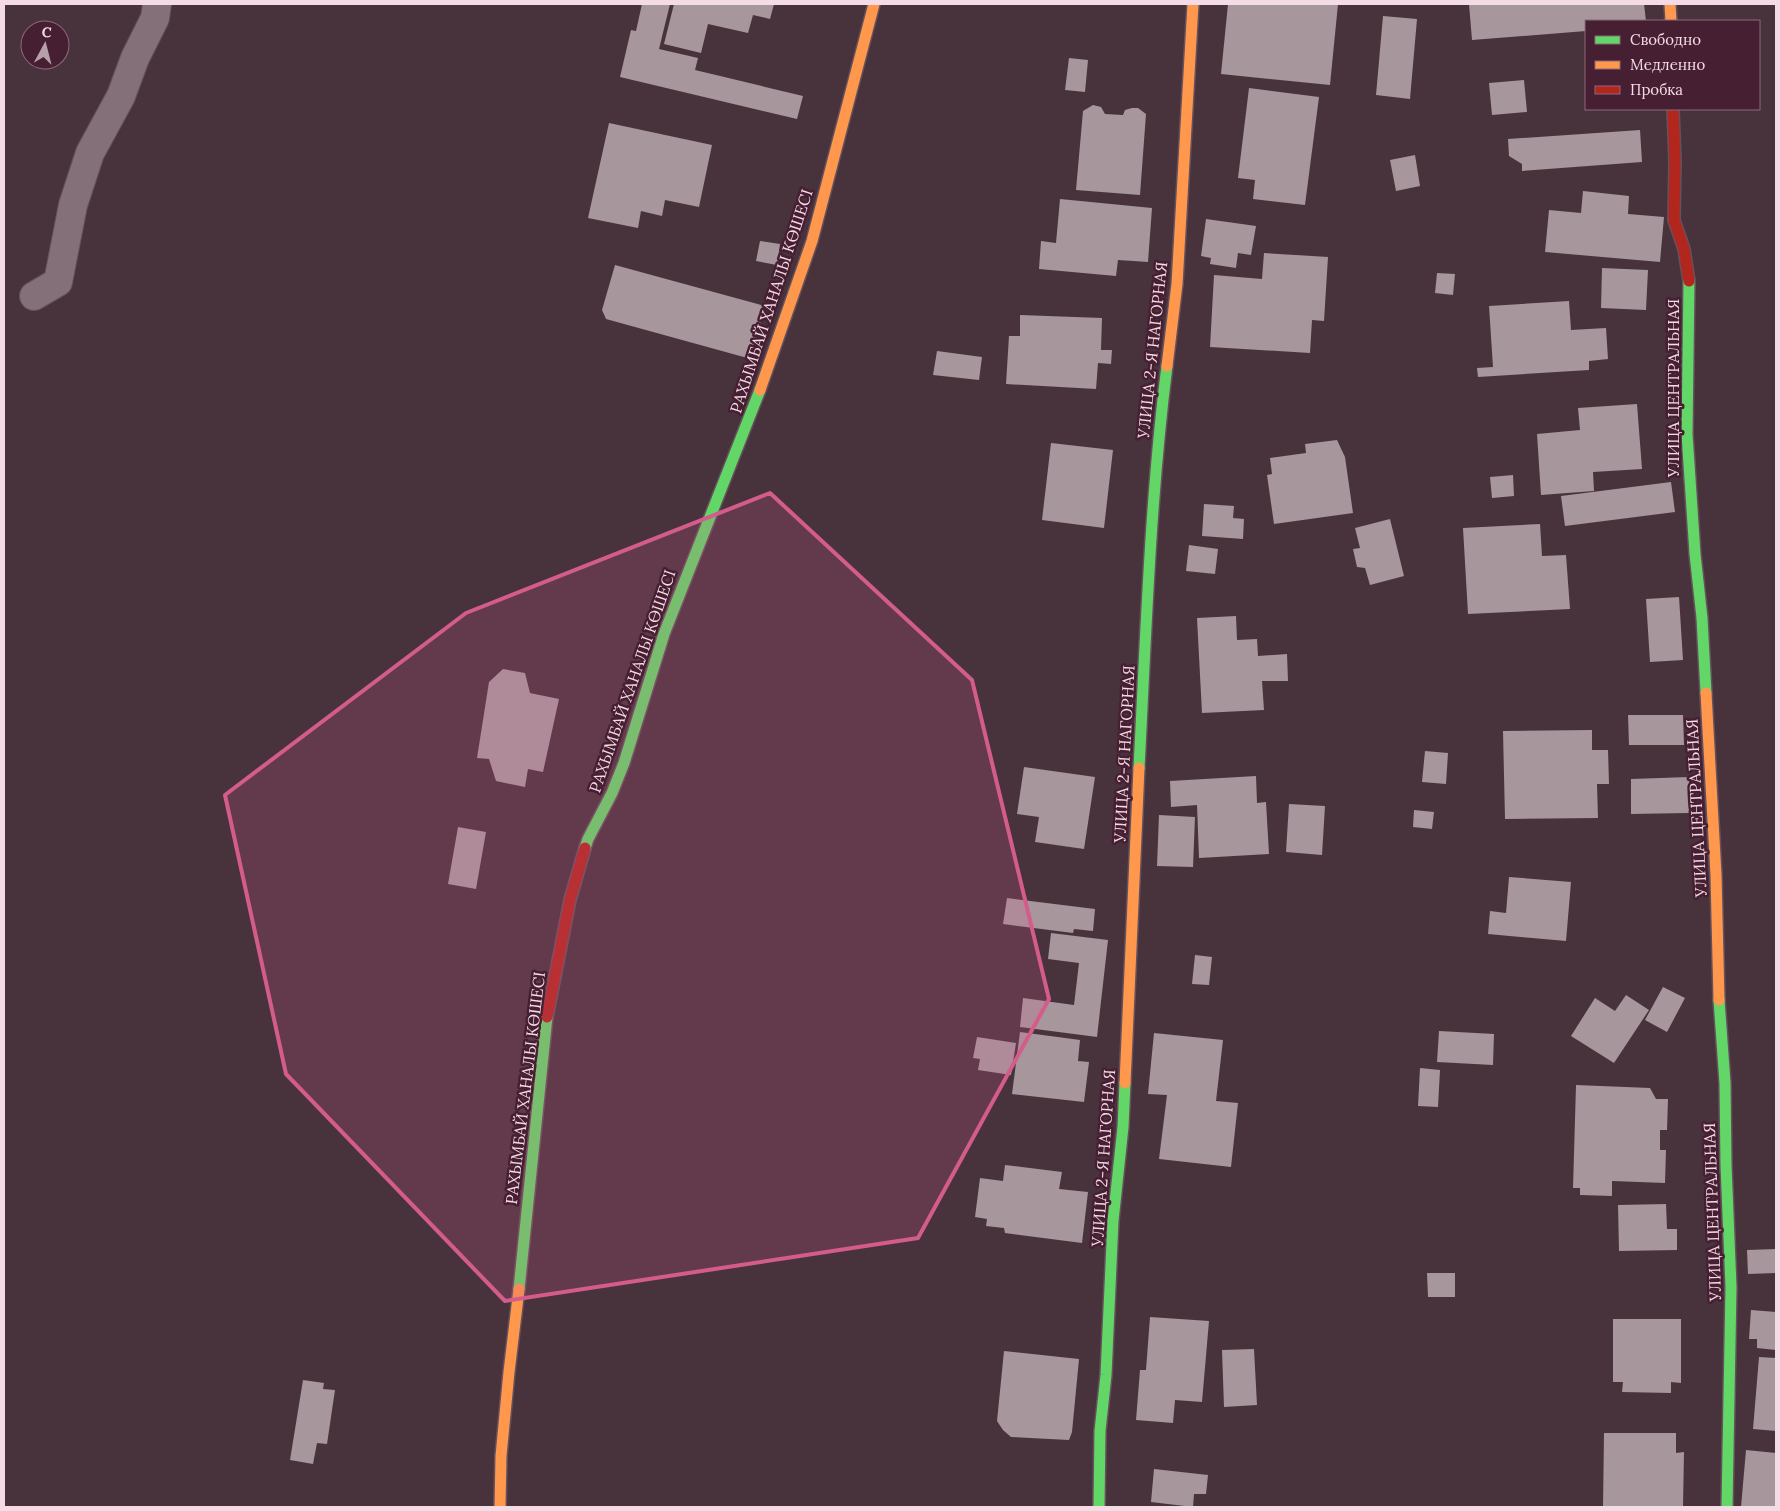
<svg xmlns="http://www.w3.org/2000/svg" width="1780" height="1511" viewBox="0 0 1780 1511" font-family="Lora,serif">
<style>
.building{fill:#a7969c}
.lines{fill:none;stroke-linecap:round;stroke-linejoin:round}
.street-casing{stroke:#65515b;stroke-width:30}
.fast-casing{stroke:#65515b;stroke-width:14}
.slow-casing{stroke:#65515b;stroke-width:14}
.jam-casing{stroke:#65515b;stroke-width:14}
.street{stroke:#837079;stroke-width:28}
.fast{stroke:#63d668;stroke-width:11}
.slow{stroke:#ff974d;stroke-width:11}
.jam{stroke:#b3261e;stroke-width:11}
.marked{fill:#d45c8b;fill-opacity:0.2;stroke:#d45c8b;stroke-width:4;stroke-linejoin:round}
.labels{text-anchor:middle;stroke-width:5;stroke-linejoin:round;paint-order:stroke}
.street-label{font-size:16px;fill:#f5dbe5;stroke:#461f32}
</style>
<rect width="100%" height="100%" fill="#48333d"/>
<path class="building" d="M642 4H670L659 49 698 58 695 70 803 96 797 119 620 77 631 30 636 31Z
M674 4H774L770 19 753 15 748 33 708 24 701 53 664 44Z
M1228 4H1338L1330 85 1221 74Z
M1469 4H1644L1646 21H1586V31L1472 40Z
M1383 16 1417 19 1410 99 1376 95Z
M1069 58 1088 60 1085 92 1065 90Z
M1524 80 1527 112 1492 115 1489 83Z
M1249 88 1319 97 1305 205 1253 199 1255 180 1238 178Z
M1093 105 1101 107 1105 114 1123 115 1125 110 1132 108H1138L1146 114 1140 195 1076 190 1083 111Z
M609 123 712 145 699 207 665 200 662 216 641 211 638 228 588 218Z
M1640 130 1642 162 1522 171V164L1509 156 1508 139Z
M1415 155 1420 186 1396 191 1390 160Z
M1583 191 1629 196 1628 214 1664 217 1660 262 1545 252 1549 210 1581 213Z
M1060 199 1152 208 1148 262 1118 260 1116 276 1039 269 1041 241 1056 243Z
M1206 219 1256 226 1251 255 1238 253 1236 268 1210 264 1211 258 1201 256Z
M760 241 780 244 777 265 756 261Z
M1264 253 1328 257 1324 321 1312 320 1310 353 1210 347 1214 275 1262 279Z
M615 265 765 306 751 359 606 319 602 310Z
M1602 268 1648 270 1646 310 1601 308Z
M1437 273 1455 274 1453 295 1435 293Z
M1569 301 1571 330 1606 328 1608 359 1589 361V370L1478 377 1477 368 1493 367 1489 306Z
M1020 315 1102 318 1101 350H1112L1111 364 1098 363 1096 389 1006 384 1009 336H1020Z
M937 351 982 357 979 380 933 375Z
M1637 404 1642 469 1593 472 1594 491 1541 495 1537 434 1580 430 1578 408Z
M1337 440 1345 457 1353 513 1274 524 1267 475 1272 474 1270 458 1306 453 1305 444Z
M1051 443 1113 450 1104 528 1042 520Z
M1513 475 1514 496 1492 498 1490 477Z
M1671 482 1675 512 1565 526 1561 496Z
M1204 504 1234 506 1233 518 1244 519 1243 539 1202 536Z
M1390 519 1404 576 1370 585 1365 568 1357 567 1353 549 1360 548 1355 528Z
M1540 524 1542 556 1566 555 1570 609 1468 614 1463 528Z
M1189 545 1218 549 1215 574 1186 571Z
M1679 597 1683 660 1650 662 1646 599Z
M1236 616 1237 640 1257 639 1258 656 1287 654 1288 681H1262L1264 710 1202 713 1197 618Z
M503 669 525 673 530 693 559 699 543 772 528 769 525 787 496 781 489 759 477 758 489 682Z
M1628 715H1683L1684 745H1629Z
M1592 730V750H1608L1609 784H1597L1598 818 1505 819 1503 731Z
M1425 751 1448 753 1446 784 1422 782Z
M1024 767 1095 777 1084 849 1035 842 1039 817 1017 814Z
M1256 776 1257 803 1266 802 1269 854 1199 858 1197 805 1171 807 1170 781Z
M1689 777V813L1631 814V779Z
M1289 804 1325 806 1322 855 1286 852Z
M1414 810 1434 812 1432 829 1413 827Z
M1159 815 1195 817 1193 867 1157 866Z
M458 827 486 832 476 889 448 884Z
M1509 877 1571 882 1566 941 1488 934 1490 911 1506 913Z
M1007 898 1095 909 1093 931 1074 929 1073 933 1003 924Z
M1051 933 1108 940 1097 1037 1020 1027 1023 998 1074 1005 1079 963 1048 959Z
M1195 955 1212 957 1209 985 1192 984Z
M1663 987 1685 998 1667 1032 1645 1020Z
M1626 995 1649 1010 1614 1063 1571 1036 1595 998 1615 1011Z
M1439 1031 1494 1034 1493 1065 1437 1062Z
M1020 1032 1080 1040 1078 1061 1089 1062 1084 1102 1012 1094Z
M1154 1033 1223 1040 1216 1101 1238 1103 1231 1167 1159 1159 1167 1095 1148 1094Z
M977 1037 1016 1043 1011 1075 978 1070 980 1059 973 1058Z
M1420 1068 1440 1070 1438 1107 1418 1106Z
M1576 1085 1650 1088 1656 1099H1668L1667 1130H1660V1150H1666L1665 1183 1612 1181V1196L1580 1195V1188H1573Z
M1005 1165 1062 1172 1059 1189 1088 1192 1082 1243 1005 1233 1004 1228 986 1226 987 1219 975 1217 980 1178 1003 1181Z
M1666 1204 1667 1229H1677V1250L1619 1251 1618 1205Z
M1776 1249V1273L1748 1274 1747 1250Z
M1427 1273H1455V1297H1428Z
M1751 1310 1776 1312V1350L1757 1348V1339H1749Z
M1150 1317 1209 1321 1202 1402 1175 1400 1173 1423 1136 1420 1140 1370H1146Z
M1613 1319H1681V1383L1671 1382V1393L1622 1392 1623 1382H1613Z
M1254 1349 1257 1405 1224 1407 1222 1350Z
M1004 1351 1079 1359 1072 1432 1069 1440 1011 1437 1003 1430 997 1421Z
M1759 1357 1776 1358V1431L1753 1429Z
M303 1380 324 1383 323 1389 335 1390 327 1444 317 1443 313 1464 290 1460Z
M1604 1433H1676V1453L1684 1452 1683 1507H1603Z
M1746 1450 1776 1453V1507H1741Z
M1154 1469 1208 1475 1206 1494H1194L1193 1507 1151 1502Z"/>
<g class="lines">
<defs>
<path id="street" d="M34 296 58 282 73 205 90 153 121 96 135 58 155 18 157 4"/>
<path id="fast" d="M1689 281 1687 434 1695 554 1702 618 1706 693
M1139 768C1146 634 1150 500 1167 366
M585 848 588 839 612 793 624 763 664 634 760 390
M1719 1000 1725 1083 1726 1165 1731 1287 1727 1507
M519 1289 547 1017
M1099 1507 1100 1431 1106 1375 1113 1221 1123 1127 1125 1083"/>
<path id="slow" d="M1670 4 1671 21
M1167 366 1177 284 1193 4
M760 390 812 241 874 4
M1706 693 1716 875 1719 1000
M1125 1083 1139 768
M500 1507 501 1456 509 1372 519 1289"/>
<path id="jam" d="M1673 109 1675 162 1674 220 1684 249 1689 281
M547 1017 570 900 585 848"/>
</defs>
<use href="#street" class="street-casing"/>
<use href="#fast" class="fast-casing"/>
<use href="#slow" class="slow-casing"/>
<use href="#jam" class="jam-casing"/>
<use href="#street" class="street"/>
<use href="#fast" class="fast"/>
<use href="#slow" class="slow"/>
<use href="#jam" class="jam"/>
</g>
<path class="marked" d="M770 493 972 680 1049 999 918 1238 505 1301 286 1074 225 795 466 613Z"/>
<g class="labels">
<g class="street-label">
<text transform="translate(771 301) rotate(-72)" y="6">РАХЫМБАЙ ХАНАЛЫ КӨШЕСІ</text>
<text transform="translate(1152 350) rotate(-84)" y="6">УЛИЦА 2-Я НАГОРНАЯ</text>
<text transform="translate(1673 388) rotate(-90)" y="6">УЛИЦА ЦЕНТРАЛЬНАЯ</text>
<text transform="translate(632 681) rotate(-71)" y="6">РАХЫМБАЙ ХАНАЛЫ КӨШЕСІ</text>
<text transform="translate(1124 754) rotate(-87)" y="6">УЛИЦА 2-Я НАГОРНАЯ</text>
<text transform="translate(1696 808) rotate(-93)" y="6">УЛИЦА ЦЕНТРАЛЬНАЯ</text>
<text transform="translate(525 1088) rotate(-83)" y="6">РАХЫМБАЙ ХАНАЛЫ КӨШЕСІ</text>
<text transform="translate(1103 1158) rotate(-86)" y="6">УЛИЦА 2-Я НАГОРНАЯ</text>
<text transform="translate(1712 1212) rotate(-92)" y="6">УЛИЦА ЦЕНТРАЛЬНАЯ</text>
</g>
</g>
<rect width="1780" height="1511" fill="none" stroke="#f5dbe5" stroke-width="10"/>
<rect x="1585" y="20" width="175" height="90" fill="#461f32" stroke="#8c6a7a"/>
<rect x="1595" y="36" width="25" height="8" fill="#63d668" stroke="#8c6a7a"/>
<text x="1630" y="45" font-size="15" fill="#f5dbe5">Свободно</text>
<rect x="1595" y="61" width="25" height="8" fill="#ff974d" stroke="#8c6a7a"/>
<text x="1630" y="70" font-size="15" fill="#f5dbe5">Медленно</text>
<rect x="1595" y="86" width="25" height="8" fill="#b3261e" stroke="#8c6a7a"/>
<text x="1630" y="95" font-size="15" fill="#f5dbe5">Пробка</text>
<g transform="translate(45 45) rotate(7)"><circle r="24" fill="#461f32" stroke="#8c6a7a"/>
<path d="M0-4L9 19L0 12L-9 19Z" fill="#b8a0aa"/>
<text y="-8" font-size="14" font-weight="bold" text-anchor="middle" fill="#f5dbe5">С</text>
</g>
</svg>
